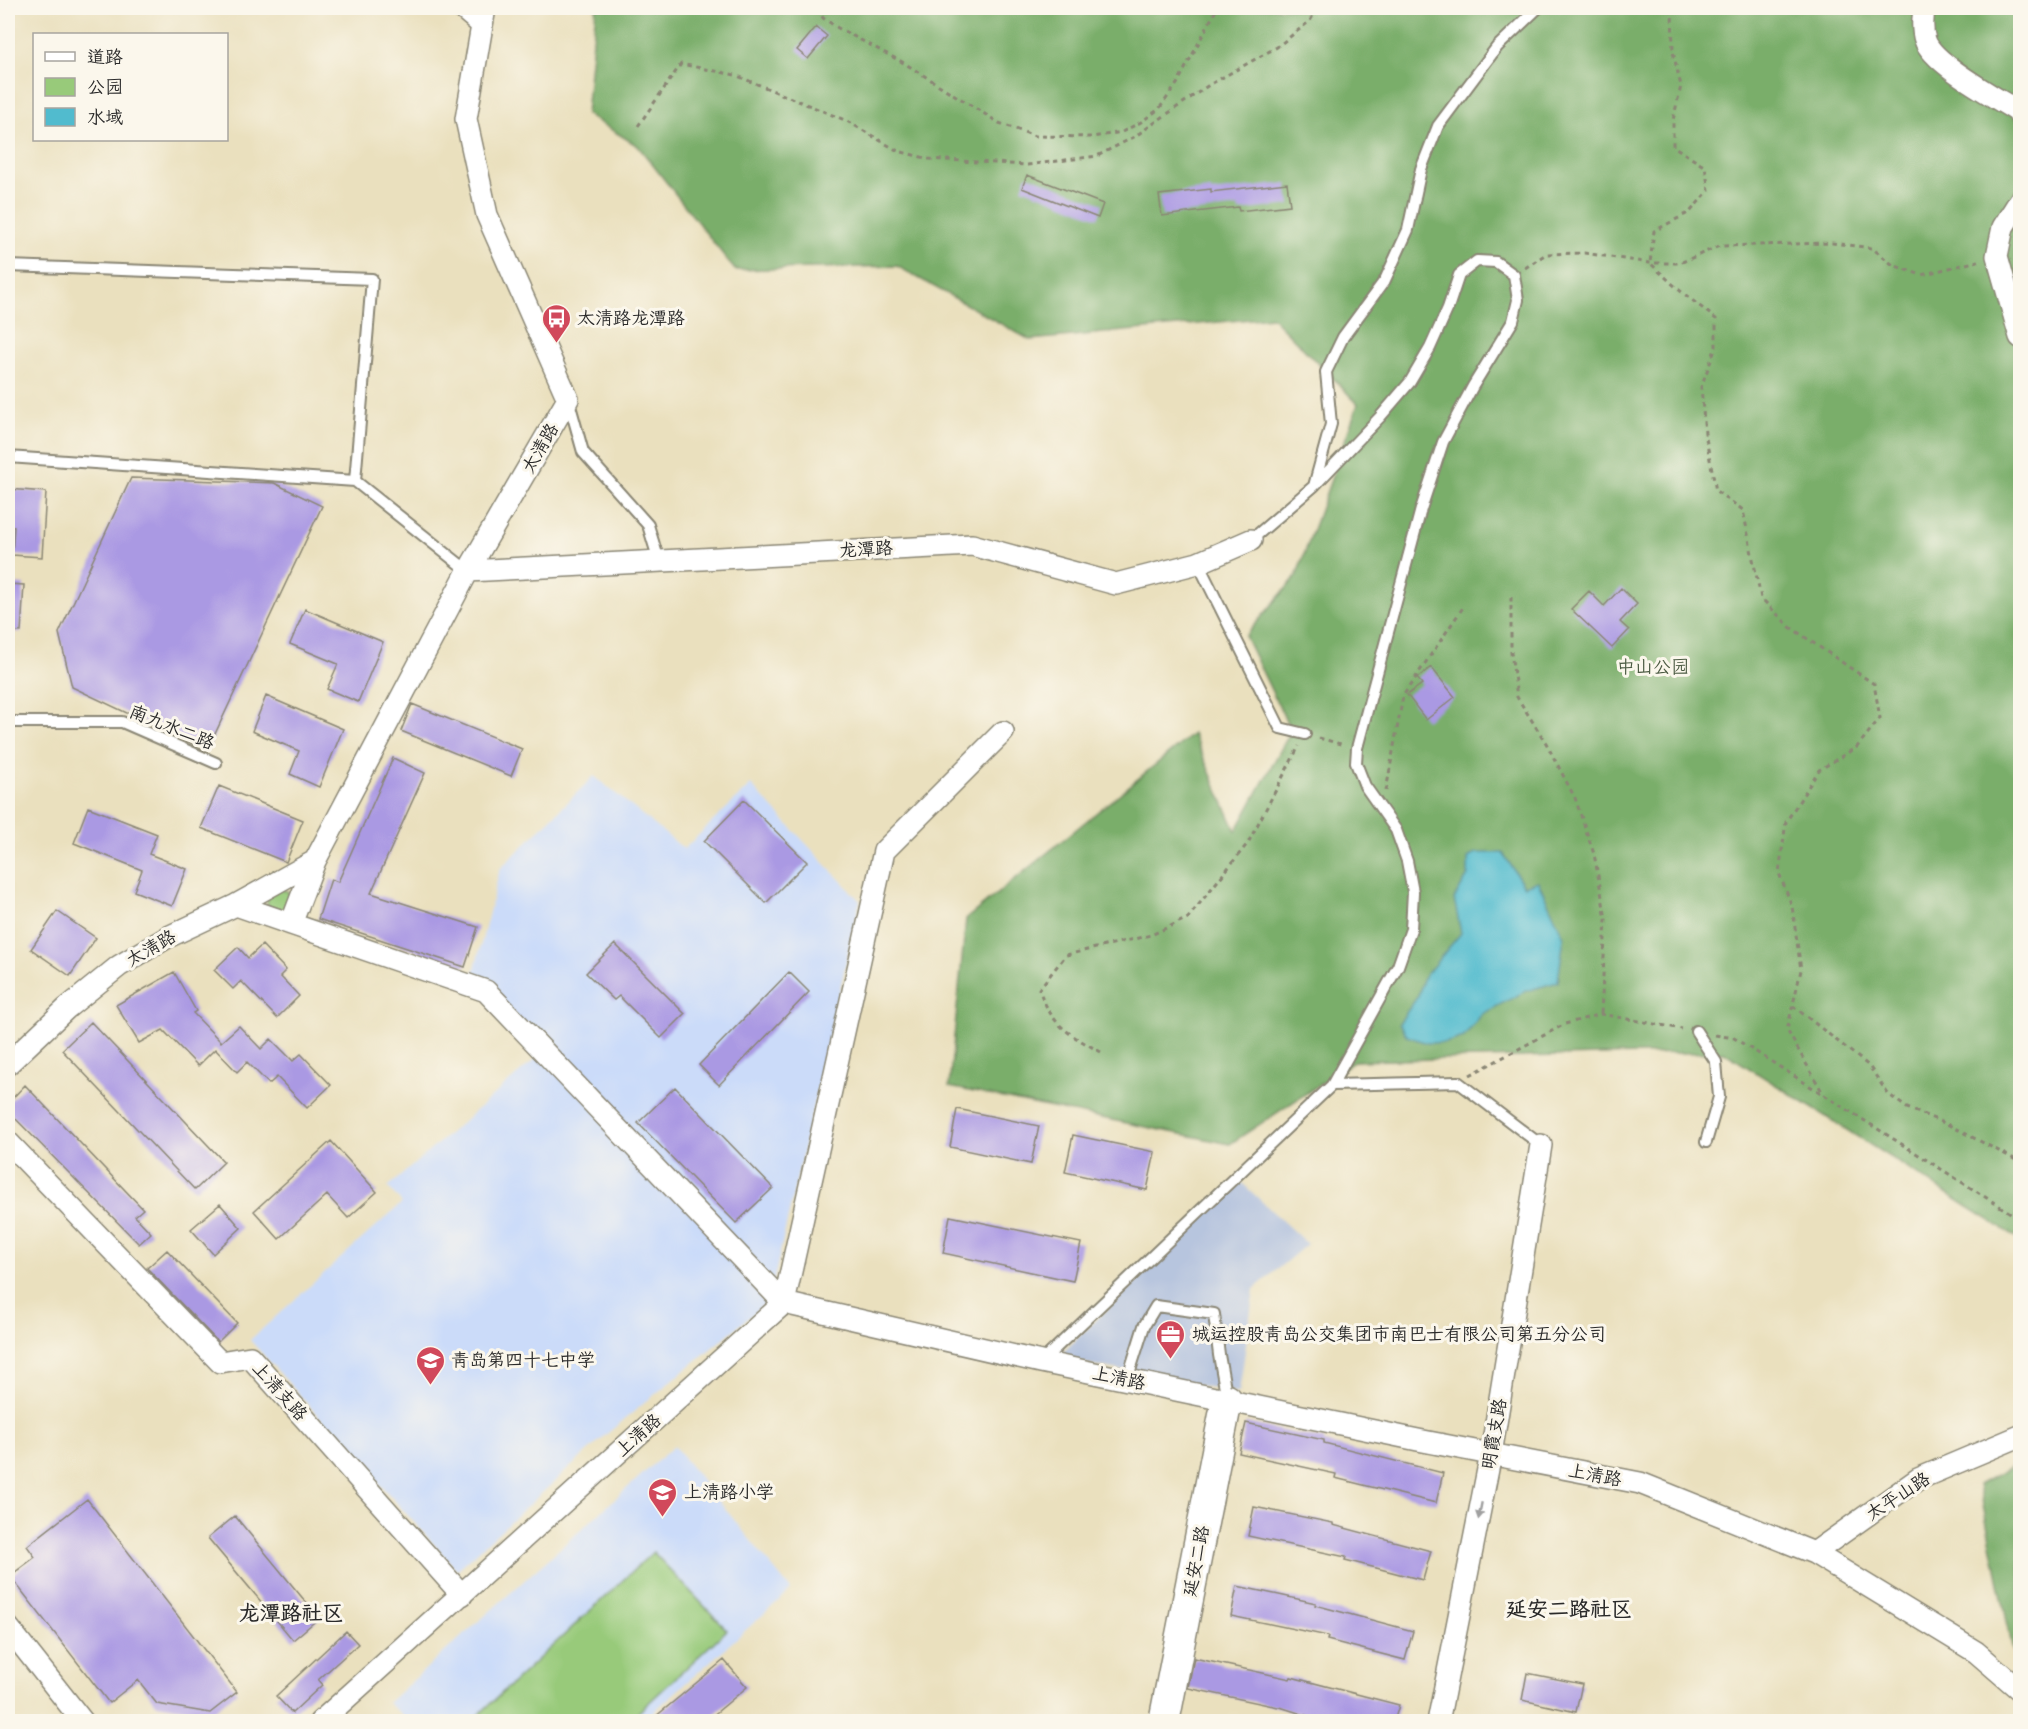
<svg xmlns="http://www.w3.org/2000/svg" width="2028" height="1729" viewBox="0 0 2028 1729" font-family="'Balsamiq Sans','LXGW WenKai TC',sans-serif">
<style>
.built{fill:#cbdbf9}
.industrial{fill:#b7c5de}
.green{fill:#98ca7a;stroke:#627a52;stroke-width:1.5}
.forest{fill:#7aae6a;stroke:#526c4a;stroke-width:1.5}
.water{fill:#51bbce;stroke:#3e737c;stroke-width:1.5}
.building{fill:#aa99e3}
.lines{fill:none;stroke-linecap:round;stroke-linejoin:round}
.lane-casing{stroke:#8a8674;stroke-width:14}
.street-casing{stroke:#8a8674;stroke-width:24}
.secondary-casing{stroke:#8a8674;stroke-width:33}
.path{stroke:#8a8674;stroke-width:3;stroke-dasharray:4.5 4.5;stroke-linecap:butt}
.lane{stroke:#fff;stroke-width:10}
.street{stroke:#fff;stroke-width:21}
.secondary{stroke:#fff;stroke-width:30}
.oneway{fill:#a0a0a0}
.labels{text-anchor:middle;stroke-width:6;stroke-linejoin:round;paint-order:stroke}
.poi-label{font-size:18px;fill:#2b2b2b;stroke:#fbf7ec;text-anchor:start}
.street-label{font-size:18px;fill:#2b2b2b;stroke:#fbf7ec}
.park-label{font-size:18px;fill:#4c5b43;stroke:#fbf7ec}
.quarter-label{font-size:21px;font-weight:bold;fill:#2b2b2b;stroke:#fbf7ec}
</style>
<rect width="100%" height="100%" fill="#fbf7ec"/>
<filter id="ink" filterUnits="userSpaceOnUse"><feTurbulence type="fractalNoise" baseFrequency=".0167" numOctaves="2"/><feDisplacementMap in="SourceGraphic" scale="12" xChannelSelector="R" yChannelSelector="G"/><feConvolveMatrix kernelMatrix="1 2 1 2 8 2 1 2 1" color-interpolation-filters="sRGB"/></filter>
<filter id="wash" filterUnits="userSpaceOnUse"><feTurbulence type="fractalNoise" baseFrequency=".008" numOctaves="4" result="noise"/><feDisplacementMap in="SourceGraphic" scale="24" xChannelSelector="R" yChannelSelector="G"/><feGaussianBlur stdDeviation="1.35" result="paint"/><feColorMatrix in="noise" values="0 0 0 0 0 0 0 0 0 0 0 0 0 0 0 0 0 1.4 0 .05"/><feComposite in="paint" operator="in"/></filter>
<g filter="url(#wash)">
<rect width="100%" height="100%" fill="#eae0be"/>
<path class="built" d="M594 776 684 849 751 785 860 901 769 1301 609 1432 457 1570 250 1340 402 1203 388 1187 540 1055 471 984 500 869Z
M674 1446 791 1590 643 1721H409L388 1703Z"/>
<path class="industrial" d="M1240 1181 1307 1244 1254 1289 1239 1393 1057 1358Z"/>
<path class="green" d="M281 889 287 891 292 896 285 913 268 907 267 901 270 894Z
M653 1552 727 1630 629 1721H472Z"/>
<path class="forest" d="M596 8H2020V1240L1724 1052 1355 1061 1230 1144 949 1087 966 919 1193 734 1236 831 1291 731 1245 636 1296 577 1358 404 1272 317 1030 340 897 266 735 270 638 146 586 114Z
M2020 1462V1658L2013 1651 1979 1485Z"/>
<path class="water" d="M1476 853H1503L1524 886 1538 881 1564 937 1558 982 1526 991 1482 1014 1464 1037 1445 1043H1426L1407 1036 1399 1023 1418 996 1424 977 1461 933 1454 899 1468 875V858Z"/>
<g id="blocks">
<path class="building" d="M816 27 827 36 808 59 797 50Z
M1027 175 1103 204 1098 218 1022 188Z
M1287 183 1290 205 1239 211 1238 207 1162 216 1159 195 1211 189V192Z
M131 478 274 483 322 506 207 751 72 687 59 633Z
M8 489 46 492 42 557 12 555 14 527 8 526Z
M8 584 24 585 21 632 8 631Z
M1621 588 1637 604 1620 622 1629 630 1612 648 1571 609 1589 591 1604 606Z
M305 609 383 642 358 702 327 689 338 664 290 644Z
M1431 667 1455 697 1426 720 1407 695 1422 684 1417 678Z
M266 696 343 729 319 787 290 774 299 751 252 731Z
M412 704 522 749 511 776 401 731Z
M393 758 425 773 371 893 478 927 465 967 318 919 331 879 338 882Z
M219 786 303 820 286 862 201 828Z
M744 800 807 862 766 903 704 841Z
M88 807 157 834 149 854 187 869 172 906 134 891 142 870 74 843Z
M57 911 96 938 70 976 31 949Z
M615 944 685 1014 661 1038 619 996 614 1000 586 973Z
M262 945 286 970 280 976 299 996 277 1018 241 981 233 989 214 970 238 947 248 958Z
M174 972 196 1011 193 1013 221 1042 239 1026 261 1049 271 1039 293 1061 301 1054 331 1085 307 1108 277 1077 269 1084 247 1062 237 1072 215 1049 198 1066 163 1030 139 1043 116 1005Z
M789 972 809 992 719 1085 699 1065Z
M91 1022 224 1162 195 1190 62 1050Z
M25 1085 143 1209 135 1216 151 1233 139 1244 8 1111V1103Z
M675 1087 773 1188 736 1223 638 1123Z
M957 1109 1039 1126 1031 1164 950 1147Z
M1073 1135 1155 1152 1147 1190 1065 1172Z
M331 1141 377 1192 348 1218 327 1195 279 1239 254 1211Z
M220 1204 241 1228 213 1254 191 1229Z
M950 1216 1081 1243 1073 1281 943 1253Z
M167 1250 237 1323 218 1342 147 1268Z
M1246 1423 1324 1440V1443L1443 1473 1436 1503 1335 1478 1336 1474 1239 1453Z
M87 1499 237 1692 210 1713 157 1704 138 1680 109 1703 10 1576 35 1557 27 1546Z
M1254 1507 1333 1523V1525L1431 1551 1423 1580 1345 1560 1346 1557 1248 1536Z
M235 1516 319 1618 293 1640 208 1538Z
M1237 1586 1316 1603 1315 1605 1413 1631 1405 1660 1327 1640 1328 1636 1231 1616Z
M346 1631 358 1644 318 1680 322 1685 292 1713 276 1696Z
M1194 1658 1290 1679 1291 1677 1399 1705 1394 1722H1327L1283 1708 1188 1688Z
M724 1660 747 1687 705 1722H649Z
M1527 1673 1582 1684 1576 1712 1522 1700Z"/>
</g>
</g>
<g filter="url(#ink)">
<use href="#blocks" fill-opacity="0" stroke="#8a8674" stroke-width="1.5"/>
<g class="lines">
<defs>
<path id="lane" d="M8 266 372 279 355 481
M569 402 583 452 648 525 659 561
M8 457 355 481 468 571
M1251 540 1314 486 1331 424 1326 372 1343 337 1385 280 1408 230 1421 169 1438 126 1497 47 1538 8
M1198 563 1280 728 1305 734
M8 722H122L216 763
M1696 1031 1716 1062 1719 1097 1706 1142
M1332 1085 1458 1082 1541 1145
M1041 1362 1332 1085 1398 966 1411 929 1413 892 1407 861 1396 830 1365 786 1356 763 1357 748 1421 509 1443 442 1473 386 1513 321 1518 300 1514 275 1496 262 1477 261 1459 275 1448 308 1430 348 1410 382 1380 417 1314 486
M1127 1380 1144 1326 1156 1306 1214 1314 1219 1355 1227 1399"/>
<path id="street" d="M462 8 482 25
M1925 8C1922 17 1922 31 1925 40 1932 63 1995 97 2017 111L2020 116
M2020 200 2003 227 1997 256 2020 337
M468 571 972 545 1116 584 1198 563 1251 540
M236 905 486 991 784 1303
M291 924 315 861
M8 1064 67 1008 119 966 168 937 236 905 315 861 468 571 568 399 487 215 466 119 485 8
M8 1142 220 1362 250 1357 462 1595
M784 1303 884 851 1003 732
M1814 1553 1918 1479 2020 1436
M8 1627 83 1722
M320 1722 784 1303 1041 1362 1418 1440 1640 1483 1814 1553 1976 1652 2020 1690
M1438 1722 1491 1454 1541 1145"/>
<path id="secondary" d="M1164 1722 1227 1400"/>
</defs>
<use href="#lane" class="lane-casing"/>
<use href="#street" class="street-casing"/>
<use href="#secondary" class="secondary-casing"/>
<path class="path" d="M818 8 823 18 838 28 904 63 999 123 1035 136 1092 137 1122 132 1141 122 1159 109 1177 84 1217 8
M1672 8 1673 52 1681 86 1673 120V146L1705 167 1709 190 1690 212 1654 231 1650 263 1678 289 1716 319V347L1701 387 1705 433 1716 491 1743 510 1761 598 1790 627 1874 684 1880 718 1857 747 1819 770 1786 822 1779 873 1792 906 1801 970 1787 1030 1824 1095
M638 126 681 64 735 75 847 121 898 151 929 159 1027 165 1097 156 1134 137 1209 85 1277 47 1310 21 1317 8
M1525 268 1546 254 1584 253 1650 263H1680L1719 246 1832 243 1872 248 1893 265 1921 275 1978 261
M1511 597V652L1517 697 1546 743 1575 798 1594 854 1606 919 1601 1014
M1319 738 1344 745
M1386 791 1403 696 1464 606
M1793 1006 1869 1066 1888 1094 1907 1108 1947 1124 2020 1162
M1715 1035 1734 1038 2020 1219
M1101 1052C1068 1034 1052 1026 1039 989L1066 955 1151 935 1188 918 1248 843 1299 746
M1470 1075 1565 1024 1601 1014 1682 1029"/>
<use href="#lane" class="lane"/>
<use href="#street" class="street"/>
<use href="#secondary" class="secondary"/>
</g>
<defs><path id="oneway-solid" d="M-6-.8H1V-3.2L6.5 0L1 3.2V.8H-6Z" transform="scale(1.5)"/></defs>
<use class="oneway" href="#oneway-solid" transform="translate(1480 1511) rotate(101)"/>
</g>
<defs>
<symbol id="bus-pin" viewBox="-11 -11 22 30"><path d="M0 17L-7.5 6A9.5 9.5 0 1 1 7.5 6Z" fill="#d1495b" stroke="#fbf7ec"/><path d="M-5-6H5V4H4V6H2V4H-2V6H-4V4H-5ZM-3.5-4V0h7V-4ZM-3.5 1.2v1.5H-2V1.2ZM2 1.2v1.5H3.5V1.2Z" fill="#fff"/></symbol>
<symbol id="office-pin" viewBox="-11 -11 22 30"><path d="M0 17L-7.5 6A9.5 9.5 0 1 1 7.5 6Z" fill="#d1495b" stroke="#fbf7ec"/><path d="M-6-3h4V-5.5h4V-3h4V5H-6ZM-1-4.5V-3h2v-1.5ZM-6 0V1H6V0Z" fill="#fff"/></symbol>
<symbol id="school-pin" viewBox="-11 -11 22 30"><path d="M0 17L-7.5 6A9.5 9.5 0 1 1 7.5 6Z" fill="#d1495b" stroke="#fbf7ec"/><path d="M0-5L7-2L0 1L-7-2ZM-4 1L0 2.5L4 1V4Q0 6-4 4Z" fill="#fff"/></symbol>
</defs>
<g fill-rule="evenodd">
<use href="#bus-pin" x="540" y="302" width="33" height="45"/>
<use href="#office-pin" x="1154" y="1318" width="33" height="45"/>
<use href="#school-pin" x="414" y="1344" width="33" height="45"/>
<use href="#school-pin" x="646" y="1476" width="33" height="45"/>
</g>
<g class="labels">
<g class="poi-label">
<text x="577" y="324">太清路龙潭路</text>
<text x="1192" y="1340">城运控股青岛公交集团市南巴士有限公司第五分公司</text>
<text x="451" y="1366">青岛第四十七中学</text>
<text x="684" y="1498">上清路小学</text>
</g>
<g class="street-label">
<text transform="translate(540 448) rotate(-60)" y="6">太清路</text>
<text transform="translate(866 549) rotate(-3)" y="6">龙潭路</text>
<text transform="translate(172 727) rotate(22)" y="6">南九水二路</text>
<text transform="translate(151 948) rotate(-30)" y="6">太清路</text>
<text transform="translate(1119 1378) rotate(12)" y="6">上清路</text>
<text transform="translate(280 1391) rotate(48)" y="6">上清支路</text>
<text transform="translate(1494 1434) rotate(-80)" y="6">明霞支路</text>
<text transform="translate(638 1435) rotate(-42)" y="6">上清路</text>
<text transform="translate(1595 1475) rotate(11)" y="6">上清路</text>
<text transform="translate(1898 1496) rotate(-33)" y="6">太平山路</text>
<text transform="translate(1196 1561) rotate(-79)" y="6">延安二路</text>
</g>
<g class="park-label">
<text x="1653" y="673">中山公园</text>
</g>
<g class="quarter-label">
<text x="1569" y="1616">延安二路社区</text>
<text x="291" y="1620">龙潭路社区</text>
</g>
</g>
<rect width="2028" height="1729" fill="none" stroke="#fbf7ec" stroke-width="30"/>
<rect x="33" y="33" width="195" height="108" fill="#fbf7ec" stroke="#a8a59f" stroke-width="1.5"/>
<rect x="45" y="52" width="30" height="9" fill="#ffffff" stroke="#a8a59f" stroke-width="1.5"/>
<text x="87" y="63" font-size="18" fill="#2b2b2b">道路</text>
<rect x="45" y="78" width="30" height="18" fill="#98ca7a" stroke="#a8a59f" stroke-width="1.5"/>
<text x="87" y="93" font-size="18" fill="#2b2b2b">公园</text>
<rect x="45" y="108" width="30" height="18" fill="#51bbce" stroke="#a8a59f" stroke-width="1.5"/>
<text x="87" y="123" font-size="18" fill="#2b2b2b">水域</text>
</svg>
